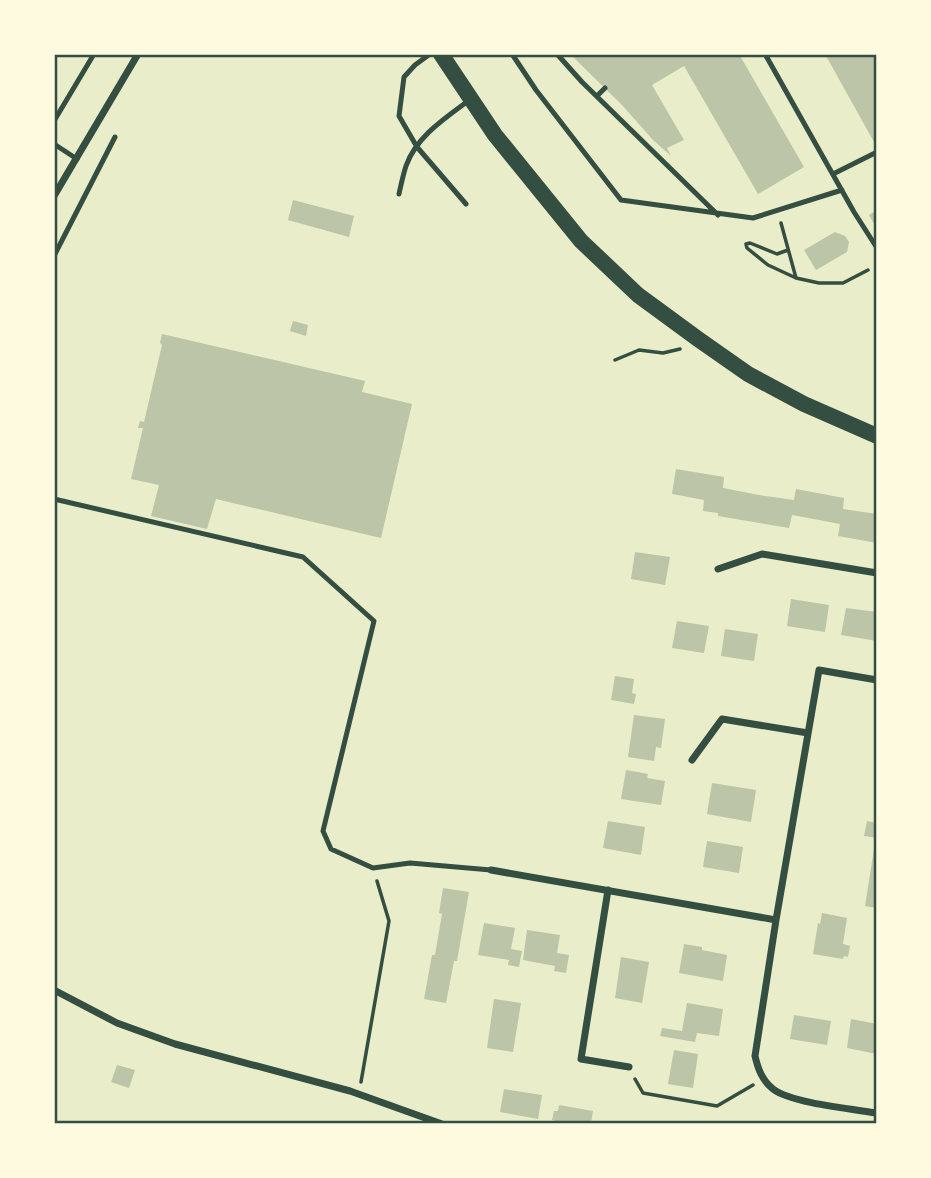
<svg xmlns="http://www.w3.org/2000/svg" width="931" height="1178" viewBox="0 0 931 1178" font-family="'Playfair Display',serif">
<style>
.building{fill:#bcc5a7}
.lines{fill:none;stroke-linecap:round;stroke-linejoin:round}
.path{stroke:#344e41;stroke-width:3.5}
.service{stroke:#344e41;stroke-width:5}
.minor{stroke:#344e41;stroke-width:7}
.primary{stroke:#344e41;stroke-width:16}
.neatline{fill:none;stroke:#344e41;stroke-width:2.5}
</style>
<rect width="100%" height="100%" fill="#e9edc9"/>
<path class="building" d="M570 54H739L804 167 758 194 684 66 652 85 684 140 667 148 671 156 653 140 622 105Z
M825 54H877V141L874 142Z
M293 200 354 216 349 237 288 220Z
M877 210V229L869 215Z
M835 232 845 236 849 242 847 252 816 270 804 250Z
M293 321 308 325 306 336 290 331Z
M162 334 365 381 362 392 412 404 381 538 216 499 207 529 151 516 159 485 131 479 143 428H138L140 421 144 422 162 345 160 343Z
M676 469 724 477 723 488 759 495 794 500 796 489 844 498 843 509 877 514V543L838 536 840 524 792 515 789 528 718 516V513L703 511 704 500 672 494Z
M635 552 670 557 665 585 631 579Z
M791 599 829 605 825 632 787 626Z
M846 608 877 612V641L841 635Z
M677 621 709 626 704 653 672 648Z
M725 629 758 634 754 661 721 656Z
M615 676 634 679 632 693 636 694 634 704 611 700Z
M634 715 665 719 661 748 656 747 654 761 628 757Z
M626 770 648 774 647 778 665 781 661 805 621 799Z
M712 783 756 790 751 822 707 814Z
M608 821 645 827 641 855 603 848Z
M867 821 877 823V838L864 836Z
M707 841 743 847 739 873 703 867Z
M875 843H877V908L865 906Z
M443 888 469 892 457 961H454L446 1003 424 999 432 955H435L442 914 439 913Z
M822 913 847 918 843 944 850 946 848 957 844 956 843 959 813 954 818 923 820 924Z
M484 923 515 928 511 949 522 951 519 967 508 965 509 960 478 955Z
M527 930 560 935 557 953 569 955 566 973 554 971 555 966 523 960Z
M684 944 702 947V950L727 955 723 981 679 973Z
M621 957 649 962 642 1003 615 998Z
M494 999 521 1003 513 1052 487 1048Z
M687 1003 723 1009 719 1036 697 1033 695 1042 660 1036 662 1028 682 1031Z
M794 1015 831 1021 827 1045 790 1039Z
M851 1019 877 1024V1054L847 1048Z
M674 1050 698 1054 693 1088 668 1084Z
M117 1065 135 1070 129 1088 111 1082Z
M504 1089 542 1095 538 1119 500 1112Z
M559 1105 593 1111 591 1124H556V1121L552 1120 554 1111H558Z"/>
<g class="lines">
<path class="path" d="M781 223 796 278
M788 250 777 254 750 243 746 244 747 248 768 265 796 278 819 283H843L868 270
M615 360 639 350 663 353 680 349
M635 1079 643 1093 717 1106 753 1085
M361 1082 389 921 377 881"/>
<path class="service" d="M430 54 415 65 404 77 399 116 417 147 466 204
M512 54 536 90 621 200 753 218 842 190
M557 54 582 82 718 215
M765 54 854 212 877 248
M597 96 605 88
M54 121 94 54
M54 144 77 159
M833 174 877 152
M399 194C401 185 403 175 406 166 416 137 445 118 468 101
M54 256 115 137
M54 499 303 557 374 621 323 831 331 849 373 868 410 863 491 870"/>
<path class="minor" d="M54 196 138 54
M718 569 762 554 877 573
M877 680 819 670 776 920 755 1056C758 1069 762 1080 773 1089 791 1103 852 1109 877 1113
M692 760 722 719 808 733
M491 870 776 920
M608 890 581 1059 629 1067
M54 990 117 1023 175 1044 350 1091 442 1124"/>
<path class="primary" d="M441 54 495 135 581 241 638 295 698 339 748 374 804 404 877 436"/>
</g>
<rect width="931" height="1178" fill="none" stroke="#fefae0" stroke-width="112"/>
<rect x="56" y="56" width="819" height="1066" class="neatline"/>
</svg>
